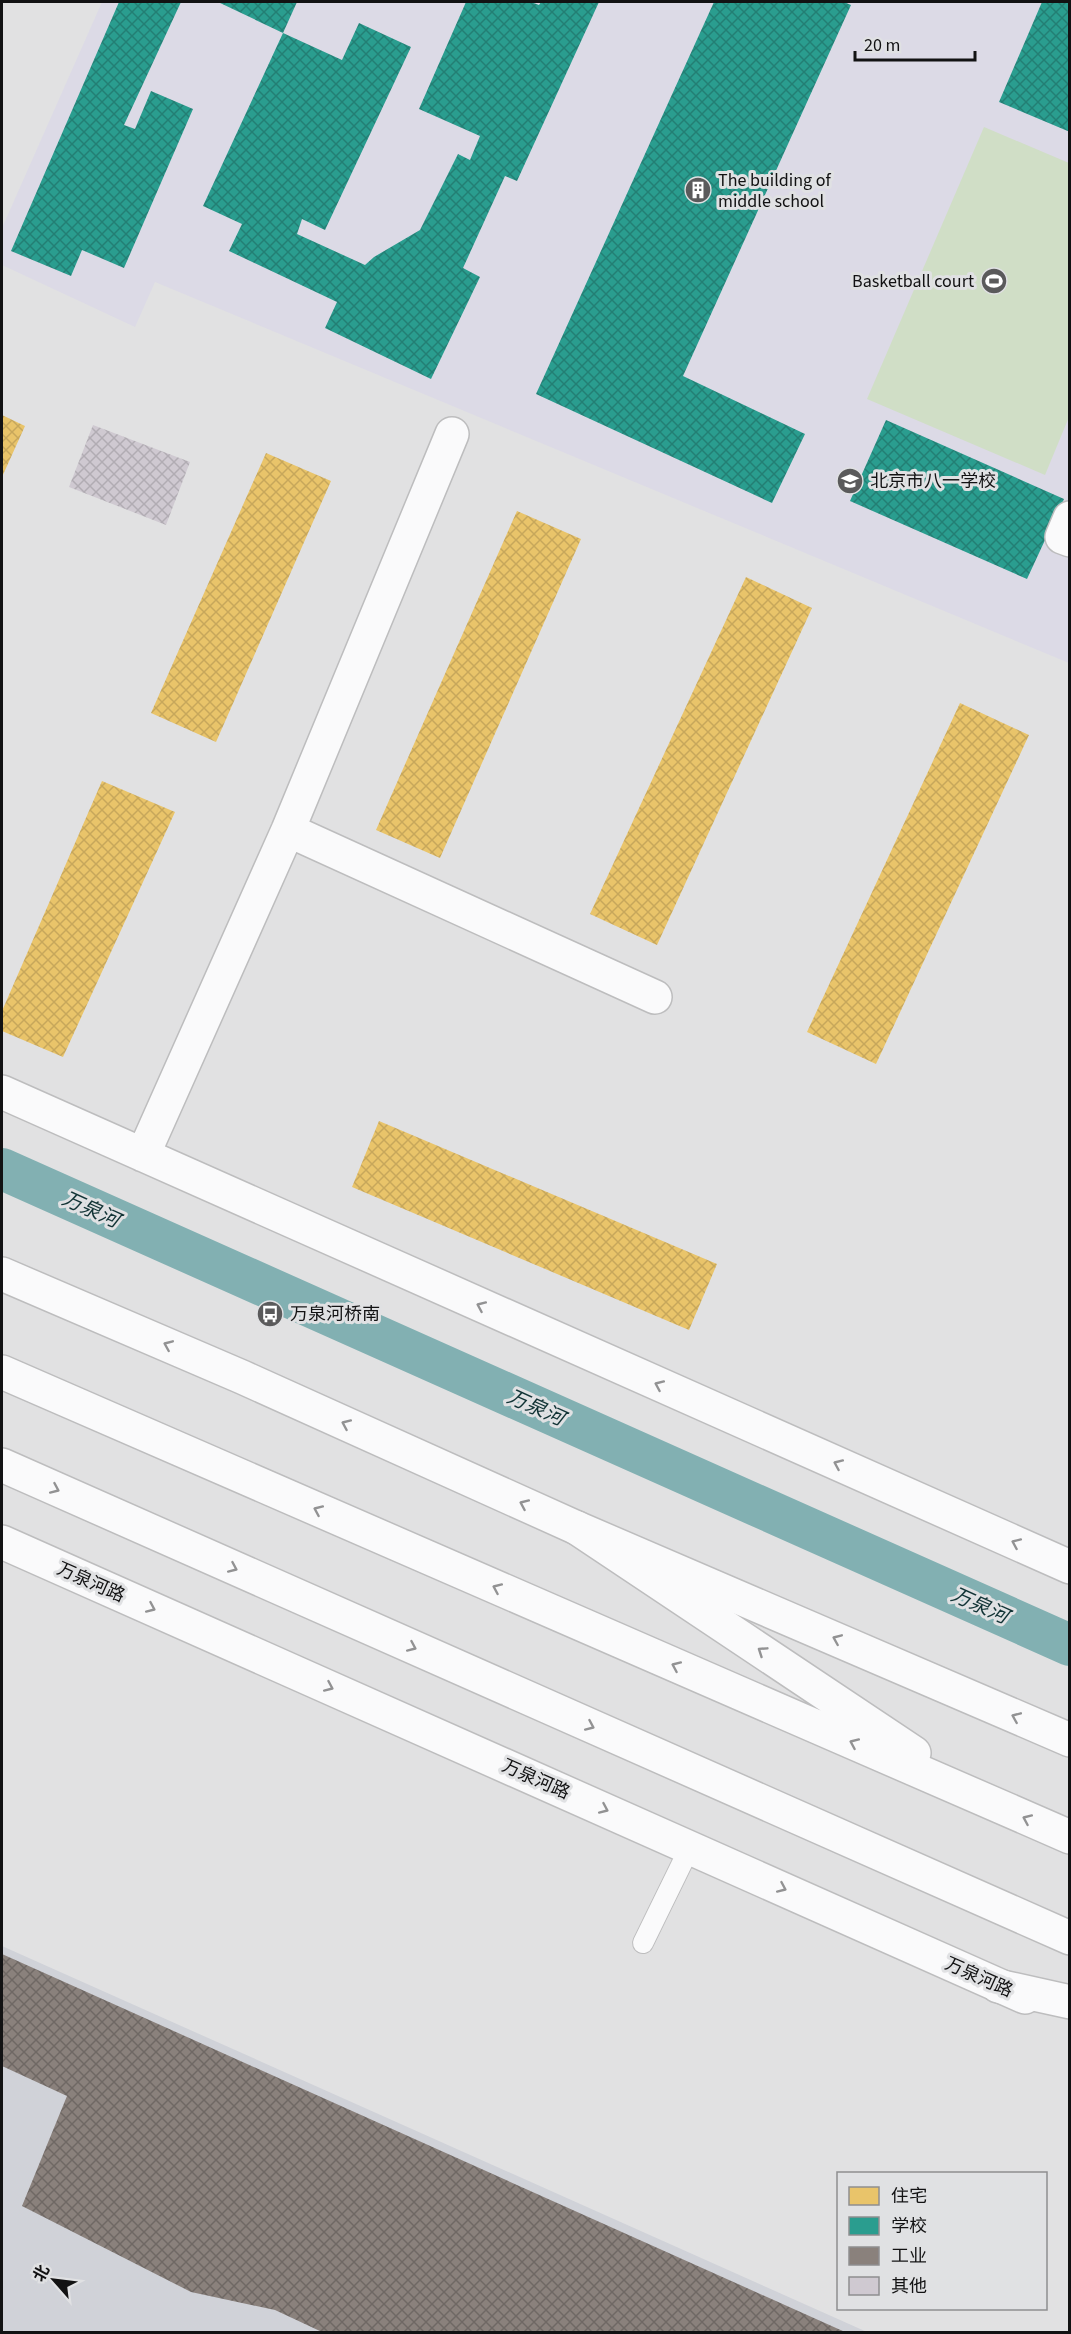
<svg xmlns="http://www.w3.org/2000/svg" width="1071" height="2334" viewBox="0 0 1071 2334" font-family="'Source Sans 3','Noto Sans SC',sans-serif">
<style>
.built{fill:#d0d2d8}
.education{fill:#dcdae6}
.green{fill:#d0dec6}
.homes{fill:url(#homes-cross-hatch)}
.schools{fill:url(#schools-cross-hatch)}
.industry{fill:url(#industry-cross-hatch)}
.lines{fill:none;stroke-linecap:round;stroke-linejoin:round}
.canal{stroke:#82b0b2;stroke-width:42}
.building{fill:url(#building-cross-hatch)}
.service-casing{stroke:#bdbdbe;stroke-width:22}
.minor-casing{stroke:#bdbdbe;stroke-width:36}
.tertiary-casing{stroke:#bdbdbe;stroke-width:36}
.trunk-casing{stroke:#bdbdbe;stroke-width:36}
.service{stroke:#fafafb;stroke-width:20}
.minor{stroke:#fafafb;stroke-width:33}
.tertiary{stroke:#fafafb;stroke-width:33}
.trunk{stroke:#fafafb;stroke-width:33}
.oneway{stroke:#929293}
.labels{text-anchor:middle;stroke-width:6;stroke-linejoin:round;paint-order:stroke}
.poi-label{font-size:18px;fill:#121213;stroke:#e0e1e3;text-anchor:start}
.street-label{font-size:18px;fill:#121213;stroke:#e0e1e3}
.water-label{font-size:20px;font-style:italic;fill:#113335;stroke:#e0e1e3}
</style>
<defs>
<pattern id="homes-cross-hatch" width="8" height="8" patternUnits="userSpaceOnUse" patternTransform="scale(1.5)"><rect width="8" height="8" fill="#e9c46a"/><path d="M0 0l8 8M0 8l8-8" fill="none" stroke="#c7a75b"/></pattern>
<pattern id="schools-cross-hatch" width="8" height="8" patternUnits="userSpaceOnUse" patternTransform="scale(1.5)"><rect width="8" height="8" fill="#2a9d8f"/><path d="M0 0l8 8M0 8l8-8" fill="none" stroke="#237f74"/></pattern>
<pattern id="industry-cross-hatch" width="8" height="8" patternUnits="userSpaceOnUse" patternTransform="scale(1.5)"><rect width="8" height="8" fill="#8a817c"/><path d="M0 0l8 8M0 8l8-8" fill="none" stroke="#6f6864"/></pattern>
<pattern id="building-cross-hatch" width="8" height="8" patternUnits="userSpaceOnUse" patternTransform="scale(1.5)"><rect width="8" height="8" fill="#cfc9d1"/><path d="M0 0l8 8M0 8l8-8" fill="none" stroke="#b1acb3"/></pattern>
</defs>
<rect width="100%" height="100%" fill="#e1e1e2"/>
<path class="built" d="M2 1946 867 2332H2Z"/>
<path class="education" d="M102 2H1069V663L155 282 135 327 2 265V228Z"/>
<path class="green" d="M984 127 1069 163V417L1045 475 867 399Z"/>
<path class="homes" d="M2 415 25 426 2 477Z
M266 453 331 481 216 742 151 713Z
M517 511 581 539 440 858 376 830Z
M746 577 812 608 657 945 590 914Z
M960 703 1029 735 876 1064 807 1032Z
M102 781 175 812 63 1057 2 1031V1011Z
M379 1121 717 1264 689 1330 352 1187Z"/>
<path class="schools" d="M119 2H181L124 125 135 129 151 91 193 109 124 268 82 250 71 276 11 251Z
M218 2H297L283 33Z
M466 2H531L539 5 541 2H599L517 181 505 176 463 268 480 277 431 379 325 328 337 302 229 251 242 224 203 206 283 33 342 60 359 23 411 47 325 230 302 219 297 234 365 265 374 257 420 230 458 154 470 160 480 136 419 109Z
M714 2H844L851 5 683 376 805 434 772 503 536 394Z
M1042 2H1070V132L999 102Z
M886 420 1064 499 1027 579 850 501Z"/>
<path class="industry" d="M2 1954 845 2332H322L275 2310 191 2292 22 2206 67 2096 2 2066Z"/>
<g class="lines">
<path class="canal" d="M2 1169 1070 1645"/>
</g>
<path class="building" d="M93 425 190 462 166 525 69 487Z"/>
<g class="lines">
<defs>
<path id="service" d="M643 1943 690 1847"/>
<path id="minor" d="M1070 518 1062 537 1070 540
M288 830 655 997
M2 1092 1070 1567
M143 1155 288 830 452 434"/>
<path id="tertiary" d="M2 1274 242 1377 577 1528 1070 1740
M2 1542 1025 1997"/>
<path id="trunk" d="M2 1372 1070 1837
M2 1465 1070 1938
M577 1528 914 1753
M998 1986 1070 2002"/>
</defs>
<use href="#service" class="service-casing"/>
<use href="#minor" class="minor-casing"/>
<use href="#tertiary" class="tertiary-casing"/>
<use href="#trunk" class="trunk-casing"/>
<use href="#service" class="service"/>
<use href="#minor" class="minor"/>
<use href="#tertiary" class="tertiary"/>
<use href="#trunk" class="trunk"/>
</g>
<defs><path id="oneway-chevron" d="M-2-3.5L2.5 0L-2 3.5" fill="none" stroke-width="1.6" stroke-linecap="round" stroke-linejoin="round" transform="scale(1.5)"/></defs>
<g class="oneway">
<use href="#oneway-chevron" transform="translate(481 1306) rotate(-156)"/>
<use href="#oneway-chevron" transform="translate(168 1345) rotate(-157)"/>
<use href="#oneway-chevron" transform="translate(659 1385) rotate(-156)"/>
<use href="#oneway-chevron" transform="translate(346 1424) rotate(-156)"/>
<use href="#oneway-chevron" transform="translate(838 1464) rotate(-156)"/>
<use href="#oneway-chevron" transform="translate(55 1489) rotate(24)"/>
<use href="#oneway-chevron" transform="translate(524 1504) rotate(-156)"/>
<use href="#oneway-chevron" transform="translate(318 1510) rotate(-156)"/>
<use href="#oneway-chevron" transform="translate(1016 1543) rotate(-156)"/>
<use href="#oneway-chevron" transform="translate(233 1568) rotate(24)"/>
<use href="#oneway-chevron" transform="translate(497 1588) rotate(-156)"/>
<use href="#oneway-chevron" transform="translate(151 1608) rotate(24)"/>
<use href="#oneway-chevron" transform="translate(837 1639) rotate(-157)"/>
<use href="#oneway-chevron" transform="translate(412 1647) rotate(24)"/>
<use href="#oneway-chevron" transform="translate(762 1651) rotate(-146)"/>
<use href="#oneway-chevron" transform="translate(676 1666) rotate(-156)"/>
<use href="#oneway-chevron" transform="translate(329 1687) rotate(24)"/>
<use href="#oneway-chevron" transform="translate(1016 1717) rotate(-157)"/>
<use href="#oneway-chevron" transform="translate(590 1726) rotate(24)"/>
<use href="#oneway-chevron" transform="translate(854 1743) rotate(-156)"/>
<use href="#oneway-chevron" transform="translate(604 1809) rotate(24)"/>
<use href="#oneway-chevron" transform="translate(1027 1819) rotate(-156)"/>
<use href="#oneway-chevron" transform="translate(782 1888) rotate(24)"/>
</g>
<defs>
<symbol id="building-disc" viewBox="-11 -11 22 22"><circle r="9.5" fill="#5a5a5b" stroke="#e0e1e3"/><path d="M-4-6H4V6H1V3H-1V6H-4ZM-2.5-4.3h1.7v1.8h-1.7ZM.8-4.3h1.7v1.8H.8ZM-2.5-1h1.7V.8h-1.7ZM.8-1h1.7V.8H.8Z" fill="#fff"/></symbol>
<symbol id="stadium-disc" viewBox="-11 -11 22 22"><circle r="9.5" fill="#5a5a5b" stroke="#e0e1e3"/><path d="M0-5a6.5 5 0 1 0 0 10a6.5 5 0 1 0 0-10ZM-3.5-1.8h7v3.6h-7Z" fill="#fff"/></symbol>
<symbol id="school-disc" viewBox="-11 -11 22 22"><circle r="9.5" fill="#5a5a5b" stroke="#e0e1e3"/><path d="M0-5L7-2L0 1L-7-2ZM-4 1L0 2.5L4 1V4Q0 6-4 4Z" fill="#fff"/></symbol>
<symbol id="bus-disc" viewBox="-11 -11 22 22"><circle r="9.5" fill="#5a5a5b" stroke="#e0e1e3"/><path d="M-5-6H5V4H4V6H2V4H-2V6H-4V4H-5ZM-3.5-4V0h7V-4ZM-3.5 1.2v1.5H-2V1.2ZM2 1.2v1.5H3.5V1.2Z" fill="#fff"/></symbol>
</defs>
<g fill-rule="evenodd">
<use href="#building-disc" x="683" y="175" width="30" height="30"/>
<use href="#stadium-disc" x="979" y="266" width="30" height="30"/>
<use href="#school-disc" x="835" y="466" width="30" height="30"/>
<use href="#bus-disc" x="255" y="1299" width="30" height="30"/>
</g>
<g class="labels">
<g class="poi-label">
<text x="718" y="186">The building of<tspan x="718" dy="21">middle school</tspan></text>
<text x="974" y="287" text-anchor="end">Basketball court</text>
<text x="870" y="487">北京市八一学校</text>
<text x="290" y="1320">万泉河桥南</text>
</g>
<g class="street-label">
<text transform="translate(91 1582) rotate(24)" y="6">万泉河路</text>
<text transform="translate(536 1779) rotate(24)" y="6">万泉河路</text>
<text transform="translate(979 1977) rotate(24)" y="6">万泉河路</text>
</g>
<g class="water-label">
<text transform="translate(91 1209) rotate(24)" y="7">万泉河</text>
<text transform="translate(536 1407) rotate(24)" y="7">万泉河</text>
<text transform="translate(980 1605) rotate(24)" y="7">万泉河</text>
</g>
</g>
<rect width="1071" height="2334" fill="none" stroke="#121213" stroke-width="6"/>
<rect x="837" y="2172" width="210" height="138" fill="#e0e1e3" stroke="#8e8e90" stroke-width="1.5"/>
<rect x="849" y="2187" width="30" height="18" fill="#e9c46a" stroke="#8e8e90" stroke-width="1.5"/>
<text x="891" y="2202" font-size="18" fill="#121213">住宅</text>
<rect x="849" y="2217" width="30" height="18" fill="#2a9d8f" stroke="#8e8e90" stroke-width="1.5"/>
<text x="891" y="2232" font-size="18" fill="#121213">学校</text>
<rect x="849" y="2247" width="30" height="18" fill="#8a817c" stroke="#8e8e90" stroke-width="1.5"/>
<text x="891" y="2262" font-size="18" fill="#121213">工业</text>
<rect x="849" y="2277" width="30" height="18" fill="#cfc9d1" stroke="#8e8e90" stroke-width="1.5"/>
<text x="891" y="2292" font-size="18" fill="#121213">其他</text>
<g transform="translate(54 2280) rotate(298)" stroke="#e0e1e3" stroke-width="4.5" paint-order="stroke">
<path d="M0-4.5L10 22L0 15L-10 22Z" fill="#121213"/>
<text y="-9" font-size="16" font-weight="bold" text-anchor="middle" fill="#121213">北</text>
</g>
<path d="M855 51v9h120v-9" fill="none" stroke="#121213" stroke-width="3"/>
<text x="864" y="51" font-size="18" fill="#121213" stroke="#e0e1e3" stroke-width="4.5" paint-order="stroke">20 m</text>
</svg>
